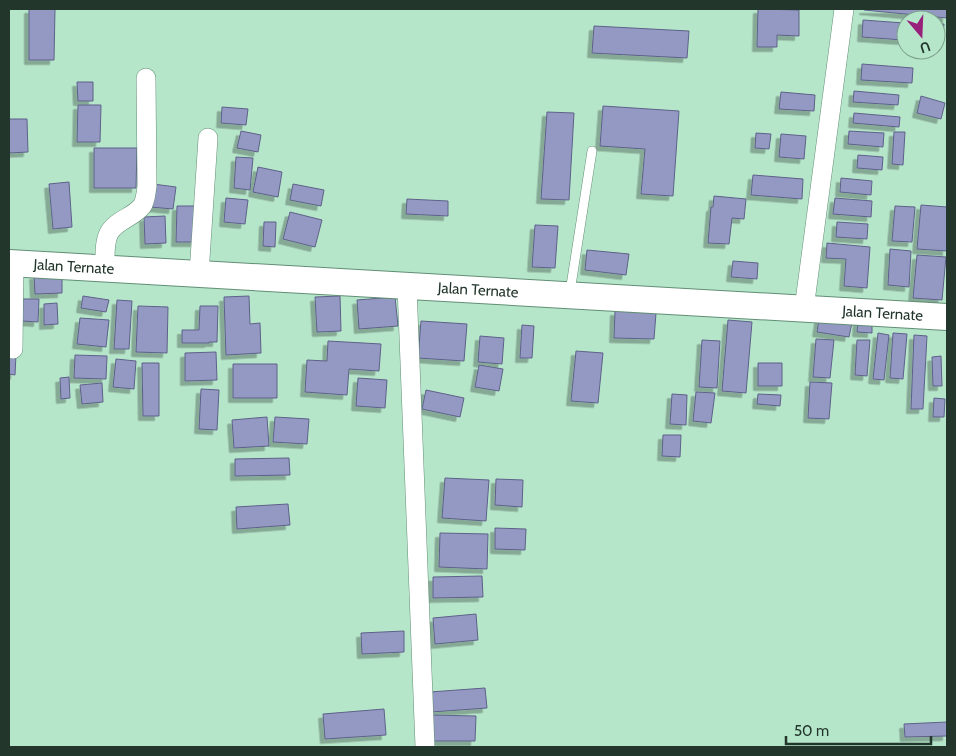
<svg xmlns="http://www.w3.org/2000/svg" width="956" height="756" viewBox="0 0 956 756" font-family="Cabin,sans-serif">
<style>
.building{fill:#9499c3;stroke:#5d6188;filter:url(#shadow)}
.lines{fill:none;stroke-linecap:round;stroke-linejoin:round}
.lane-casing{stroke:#618e75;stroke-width:10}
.street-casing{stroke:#618e75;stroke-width:20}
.secondary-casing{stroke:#618e75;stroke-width:28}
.lane{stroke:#fff;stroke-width:9}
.street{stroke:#fff;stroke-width:19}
.secondary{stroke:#fff;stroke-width:26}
.labels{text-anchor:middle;stroke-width:5;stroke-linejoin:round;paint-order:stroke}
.street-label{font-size:15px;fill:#23362c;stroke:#b6e6ca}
</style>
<defs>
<filter id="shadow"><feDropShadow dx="-4.5" dy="4.5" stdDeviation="0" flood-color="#0004"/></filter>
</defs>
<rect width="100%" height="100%" fill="#b6e6ca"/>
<path class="building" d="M29 9H55L54 60H29Z
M758 9 799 10V36L777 35V47H757Z
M864 9H947V18L864 10Z
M863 20 904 23 903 40 862 37Z
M936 24H944L942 45 936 44Z
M594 26 689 31 687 58 592 53Z
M862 64 913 68 912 83 861 80Z
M77 82H93V101H78Z
M854 91 899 95 898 105 853 102Z
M781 92 815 95 814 111 779 109Z
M921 96 945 103 941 119 917 113Z
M78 105H101L100 142H77Z
M603 106 679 111 673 196 641 194 645 149 600 146Z
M222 107 248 109 246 125 221 123Z
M547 112 574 113 569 200 541 199Z
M854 113 900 117 899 127 853 123Z
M9 119H27L28 152 9 153Z
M241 131 261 135 258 152 237 148Z
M849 131 884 133 883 147 848 144Z
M894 132H905L903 165 892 164Z
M756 133 771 134 769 149 755 148Z
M781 134 806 136 804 159 779 157Z
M94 148H137L136 188H94Z
M858 155 883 157 882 170 857 168Z
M236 157 253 158 250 190 234 188Z
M258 167 282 172 278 197 253 192Z
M753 175 803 179 802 199 751 195Z
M841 178 872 181 871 195 840 192Z
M69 182 72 227 53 229 49 184Z
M153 184 176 187 173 209 150 207Z
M293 184 324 190 321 206 290 200Z
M714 196 746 199 744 219 732 218 729 244 708 243 711 207H713Z
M226 198 248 200 245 224 224 222Z
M835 198 872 201 871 217 833 214Z
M407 199 448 201V216L406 214Z
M921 205 947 207V251L917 249Z
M177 206H196L195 242H176Z
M895 206 915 207 912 242 892 241Z
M290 212 322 220 315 247 283 239Z
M165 216 166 243 145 244 144 217Z
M264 222H276L275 247 263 246Z
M837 222 868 224 867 239 836 237Z
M535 225 558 226 555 268 532 267Z
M827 243 870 247 867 288 844 286 846 259 826 258Z
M890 249 911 251 909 287 888 285Z
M587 250 629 254 626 275 585 270Z
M917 255 946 257 942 300 913 298Z
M733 261 758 263 757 279 731 277Z
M62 274V293L35 294 34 275Z
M83 296 109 300 106 312 81 308Z
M249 296 250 324 260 323 261 353 226 355 224 297Z
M340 296 341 331 317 332 315 297Z
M395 297 398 326 359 329 357 300Z
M23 299H39L38 322 22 321Z
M117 300 132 301 129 349H114Z
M57 303 58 324 44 325V304Z
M138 306 168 307 167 353 136 352Z
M200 306H218L217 342H209V343H182V330H199Z
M615 311 656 313 654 339 614 338Z
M820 313 853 318 849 337 817 332Z
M80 318 109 320 106 347 77 344Z
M858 319 872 320V333L857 332Z
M728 320 752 322 746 393 722 391Z
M421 321 467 324 464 361 418 358Z
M522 325 534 326 532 358H520Z
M878 333 889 335 884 380 873 379Z
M893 333 907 334 903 379 890 378Z
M914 335 927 336 923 409H911Z
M480 336 504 338 502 364 478 362Z
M816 339 834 340 830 378 813 377Z
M702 340 720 341 717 388 699 387Z
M857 340H870L867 376 855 375Z
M328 341 381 344 379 371 349 369 347 395 305 392 307 360 327 361Z
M576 351 603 353 598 403 571 401Z
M216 352 217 380 185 381V353Z
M9 354 16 355 15 375 9 374Z
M75 355 107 356 106 379 74 378Z
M941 356 942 386H933L932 357Z
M116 359 136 361 134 389 113 387Z
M142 363H159V416H143Z
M758 363H782V386H758Z
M233 364H277V398H233Z
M479 365 503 369 499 391 475 387Z
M69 377 70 398 61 399 60 378Z
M358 378 387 380 385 408 356 406Z
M810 382 832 383 829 419 808 418Z
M102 383 103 402 82 404 80 385Z
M201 389 219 390 217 430 199 429Z
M426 390 464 398 460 417 422 409Z
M696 392 715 393 711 423 693 421Z
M672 394 687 395 686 425 670 424Z
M758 394 781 395 780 406 757 404Z
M934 398 945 399 944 417H933Z
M267 417 269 446 234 448 232 420Z
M275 417 309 419 307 444 273 442Z
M663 435H681L680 457 662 456Z
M289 458 290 475 235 476V459Z
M445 478 489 480 486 521 442 518Z
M496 479 523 480 522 507 495 505Z
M288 504 290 525 237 529 236 507Z
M495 528 526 529 525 550 495 549Z
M440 533 488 534 487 569 439 567Z
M482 576 483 597 433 598V577Z
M476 614 478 640 435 644 433 618Z
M404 631V652L362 654 361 633Z
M485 688 487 708 431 712 430 692Z
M384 709 386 735 325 739 323 714Z
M432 715 476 716 475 741H431Z
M947 722V736L905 737 904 724Z"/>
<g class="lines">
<defs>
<path id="lane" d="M570 292 592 151"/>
<path id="street" d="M105 268C105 257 104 243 109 233 116 220 134 217 142 206 146 200 146 192 147 186L146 78
M199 274 208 138
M407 286 425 747
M804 309 844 9
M13 349 14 263"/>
<g id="secondary">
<path id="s1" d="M9 263 947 317"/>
</g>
</defs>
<use href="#lane" class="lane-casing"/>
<use href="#street" class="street-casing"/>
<use href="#secondary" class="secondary-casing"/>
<use href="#lane" class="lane"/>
<use href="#street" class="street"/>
<use href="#secondary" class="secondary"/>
</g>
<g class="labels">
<g class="street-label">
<text dy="5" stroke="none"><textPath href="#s1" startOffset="65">Jalan Ternate</textPath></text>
<text dy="5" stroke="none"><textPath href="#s1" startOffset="470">Jalan Ternate</textPath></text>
<text dy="5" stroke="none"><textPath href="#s1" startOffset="875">Jalan Ternate</textPath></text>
</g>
</g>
<rect width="956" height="756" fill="none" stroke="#23362c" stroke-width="20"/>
<g transform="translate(921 35) rotate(161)"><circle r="24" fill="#b6e6ca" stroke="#7ba08b"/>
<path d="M0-4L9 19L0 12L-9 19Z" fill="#98207b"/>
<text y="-8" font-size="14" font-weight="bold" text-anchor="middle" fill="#23362c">U</text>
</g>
<path d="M786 736v8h145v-8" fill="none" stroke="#23362c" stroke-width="2.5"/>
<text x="794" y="736" font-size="15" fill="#23362c" stroke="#b6e6ca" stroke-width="4" paint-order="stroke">50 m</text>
</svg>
